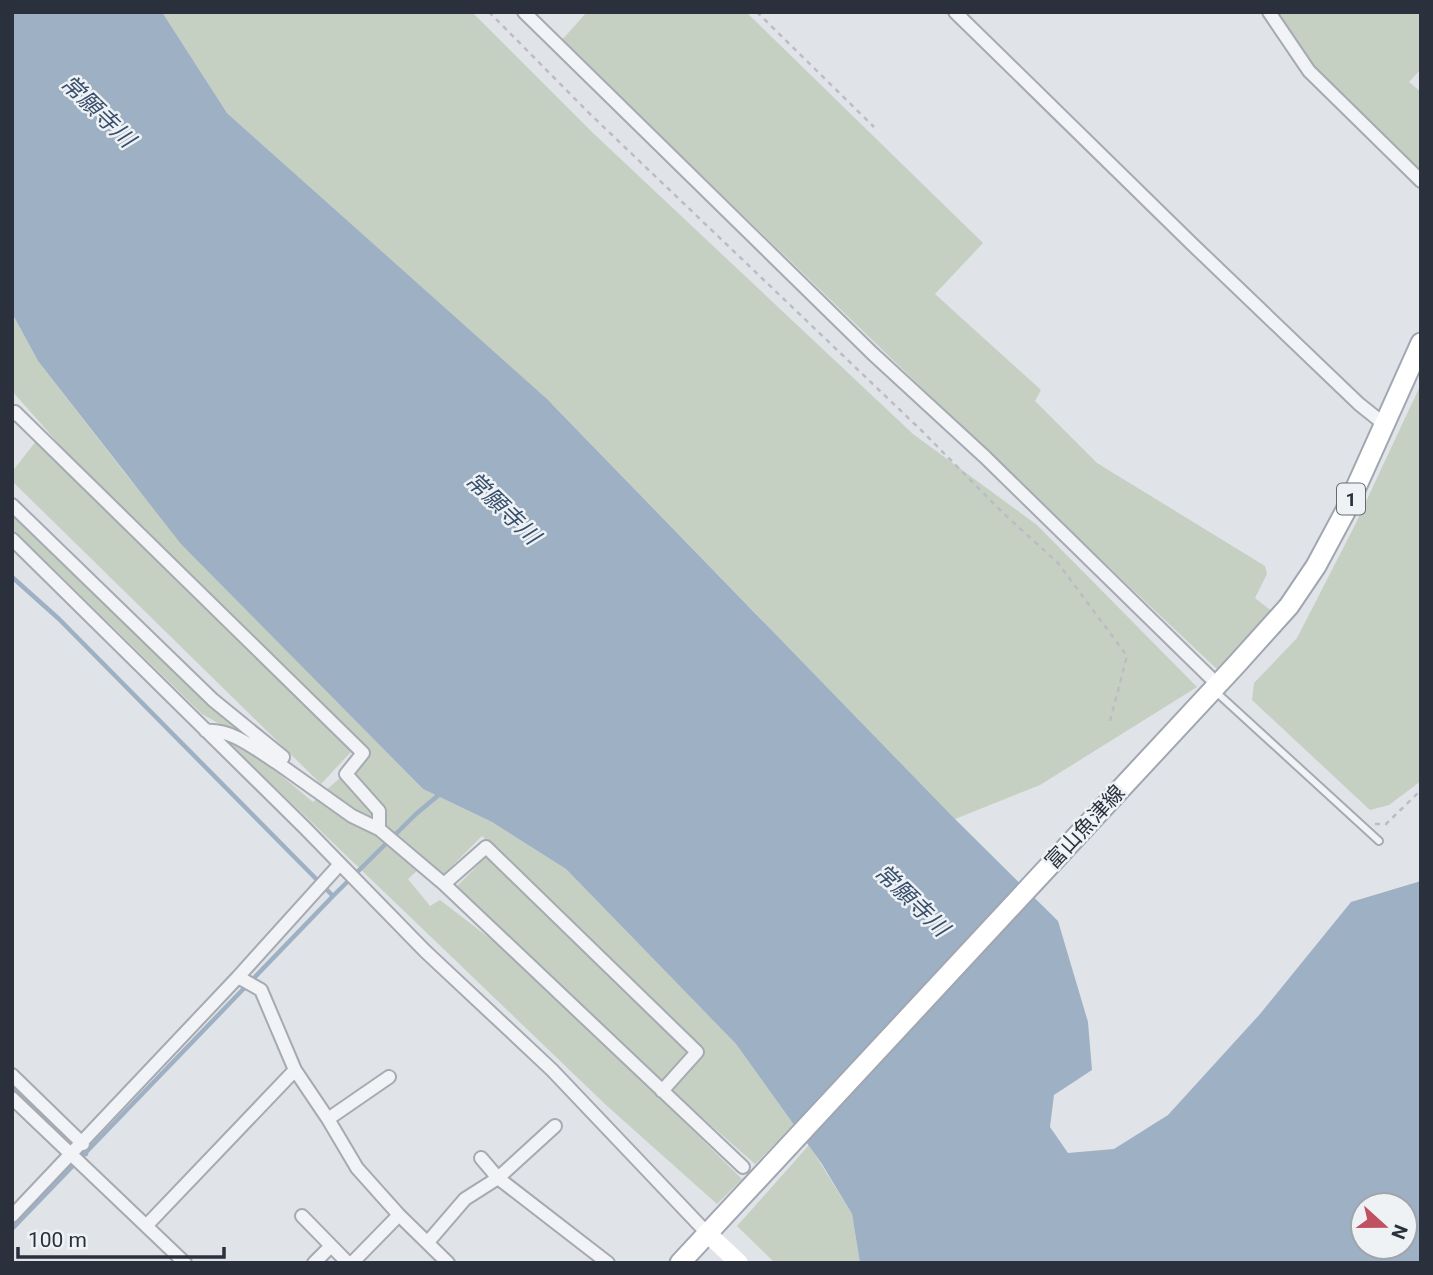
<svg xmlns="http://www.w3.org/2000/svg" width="1433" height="1275" viewBox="0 0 1433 1275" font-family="Roboto,'Noto Sans JP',sans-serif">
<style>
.green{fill:#c5d0c2}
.water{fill:#9eb0c4;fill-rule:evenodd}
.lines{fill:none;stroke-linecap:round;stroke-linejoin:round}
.stream{stroke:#9eb0c4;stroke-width:4.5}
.lane-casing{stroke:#a6aab1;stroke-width:10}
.street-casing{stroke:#a6aab1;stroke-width:16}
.primary-casing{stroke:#a0a7b2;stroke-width:23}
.path{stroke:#babdc2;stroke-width:2.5;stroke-dasharray:5 5;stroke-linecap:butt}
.lane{stroke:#f2f3f6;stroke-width:6}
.street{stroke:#f2f3f6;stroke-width:12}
.secondary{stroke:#fff;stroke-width:18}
.primary{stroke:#fff;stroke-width:19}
.labels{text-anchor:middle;stroke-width:5;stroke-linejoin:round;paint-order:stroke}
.shield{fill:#eff2f5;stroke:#656b74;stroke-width:2}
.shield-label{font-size:19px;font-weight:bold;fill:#2a313d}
.street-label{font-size:21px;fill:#2a313d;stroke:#eff2f5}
.water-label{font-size:23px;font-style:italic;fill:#384f6d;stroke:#eff2f5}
</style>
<rect width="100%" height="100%" fill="#e0e3e7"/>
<path class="green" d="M162 12H472L593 133 913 434 1037 525 1197 687 1040 785 955 819 554 406 227 113Z
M587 12H746L983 243 935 294 1041 390 1035 401 1097 463 1265 566 1267 574 1255 598 1273 612 1219 671C997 463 781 250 561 41Z
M1277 12H1421V69L1409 82 1421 92V173L1313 65Z
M12 313 38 361 128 477 204 567 423 789 492 822 566 869 736 1044 794 1125 755 1164 672 1091 704 1050 482 836 443 875 427 862 408 879 430 906 440 900 505 950 581 1021 742 1179 717 1204 606 1105 226 740 265 762 313 802 368 753 66 452 12 391Z
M1421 384V781L1389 805 1370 810 1252 700 1254 683 1297 638 1355 525Z
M36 441 351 752 321 784 12 481V472Z
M12 511 261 747 202 714 12 528Z
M488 855 690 1050 661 1083 457 886Z
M809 1145 852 1214 860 1263H775L737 1226Z"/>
<path class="water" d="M12 12H162L227 113 547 399 955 819 1058 921 1088 1022 1092 1070 1054 1095 1050 1127 1068 1153 1114 1149 1168 1115 1260 1014 1351 902 1421 881V1263H860L852 1214 822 1164 736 1044 566 869 492 822 423 789 181 544 38 361 12 313ZM1363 1205H1405V1247H1363Z"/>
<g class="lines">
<path class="stream" d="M12 577 59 619 333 896
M12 1088 66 1141 86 1154
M12 1229 333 896 416 814 441 793"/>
<defs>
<path id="lane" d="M1215 691 1379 841"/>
<path id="street" d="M524 12 872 353 985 457 1218 685
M955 12 1192 244 1359 404 1384 424
M1269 12 1309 71 1421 181
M12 415 15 412 363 753 346 774 379 811V829L444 884
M12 505 213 700 283 757 279 764C256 750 233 729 206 731
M12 539 305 828 425 951 552 1070 707 1233
M279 764 352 816 379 829
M238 977 261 990 295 1070 328 1119 357 1168 399 1215 448 1263
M12 1075 83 1144
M662 1091 697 1052 486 847 444 884 743 1167
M12 1098 185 1263
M328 1119 389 1077
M481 1158 498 1178 608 1263
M12 1216 238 977 340 864
M302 1216 348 1263
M147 1225 295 1070
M428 1242 465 1199 498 1178 555 1126
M314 1263 331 1246
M352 1263 399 1215"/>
<path id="primary" d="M680 1263 1235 666 1289 606 1316 566 1345 512 1421 343"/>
</defs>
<use href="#lane" class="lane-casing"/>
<use href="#street" class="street-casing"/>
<use href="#primary" class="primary-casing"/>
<path class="path" d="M489 12 589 113 922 431 1002 512 1058 563 1127 656 1110 721
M757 12 874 127
M1375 824H1386L1421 790"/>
<use href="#lane" class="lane"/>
<use href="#street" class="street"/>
<path class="secondary" d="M707 1233 739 1263"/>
<use href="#primary" class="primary"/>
</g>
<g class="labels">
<rect class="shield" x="1337" y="483.5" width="28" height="31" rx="5"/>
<g class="shield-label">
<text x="1351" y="506">1</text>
</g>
<g class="street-label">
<text transform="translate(1085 827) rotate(-47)" y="7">富山魚津線</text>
</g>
<g class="water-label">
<text transform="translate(98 111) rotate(44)" y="8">常願寺川</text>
<text transform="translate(503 508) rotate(44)" y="8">常願寺川</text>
<text transform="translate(912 900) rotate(44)" y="8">常願寺川</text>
</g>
</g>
<rect width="1433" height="1275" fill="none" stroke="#2a313d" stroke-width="28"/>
<g transform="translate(1384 1226) rotate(111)"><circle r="33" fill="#eff2f5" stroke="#a0a5ab" stroke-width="2"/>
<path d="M0-5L12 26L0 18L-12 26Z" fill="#c05161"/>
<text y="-10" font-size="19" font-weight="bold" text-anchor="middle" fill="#2a313d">N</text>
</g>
<path d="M18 1247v10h206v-10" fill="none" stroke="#2a313d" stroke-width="3.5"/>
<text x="28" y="1247" font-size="21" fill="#2a313d" stroke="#eff2f5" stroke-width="5" paint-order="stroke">100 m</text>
</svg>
